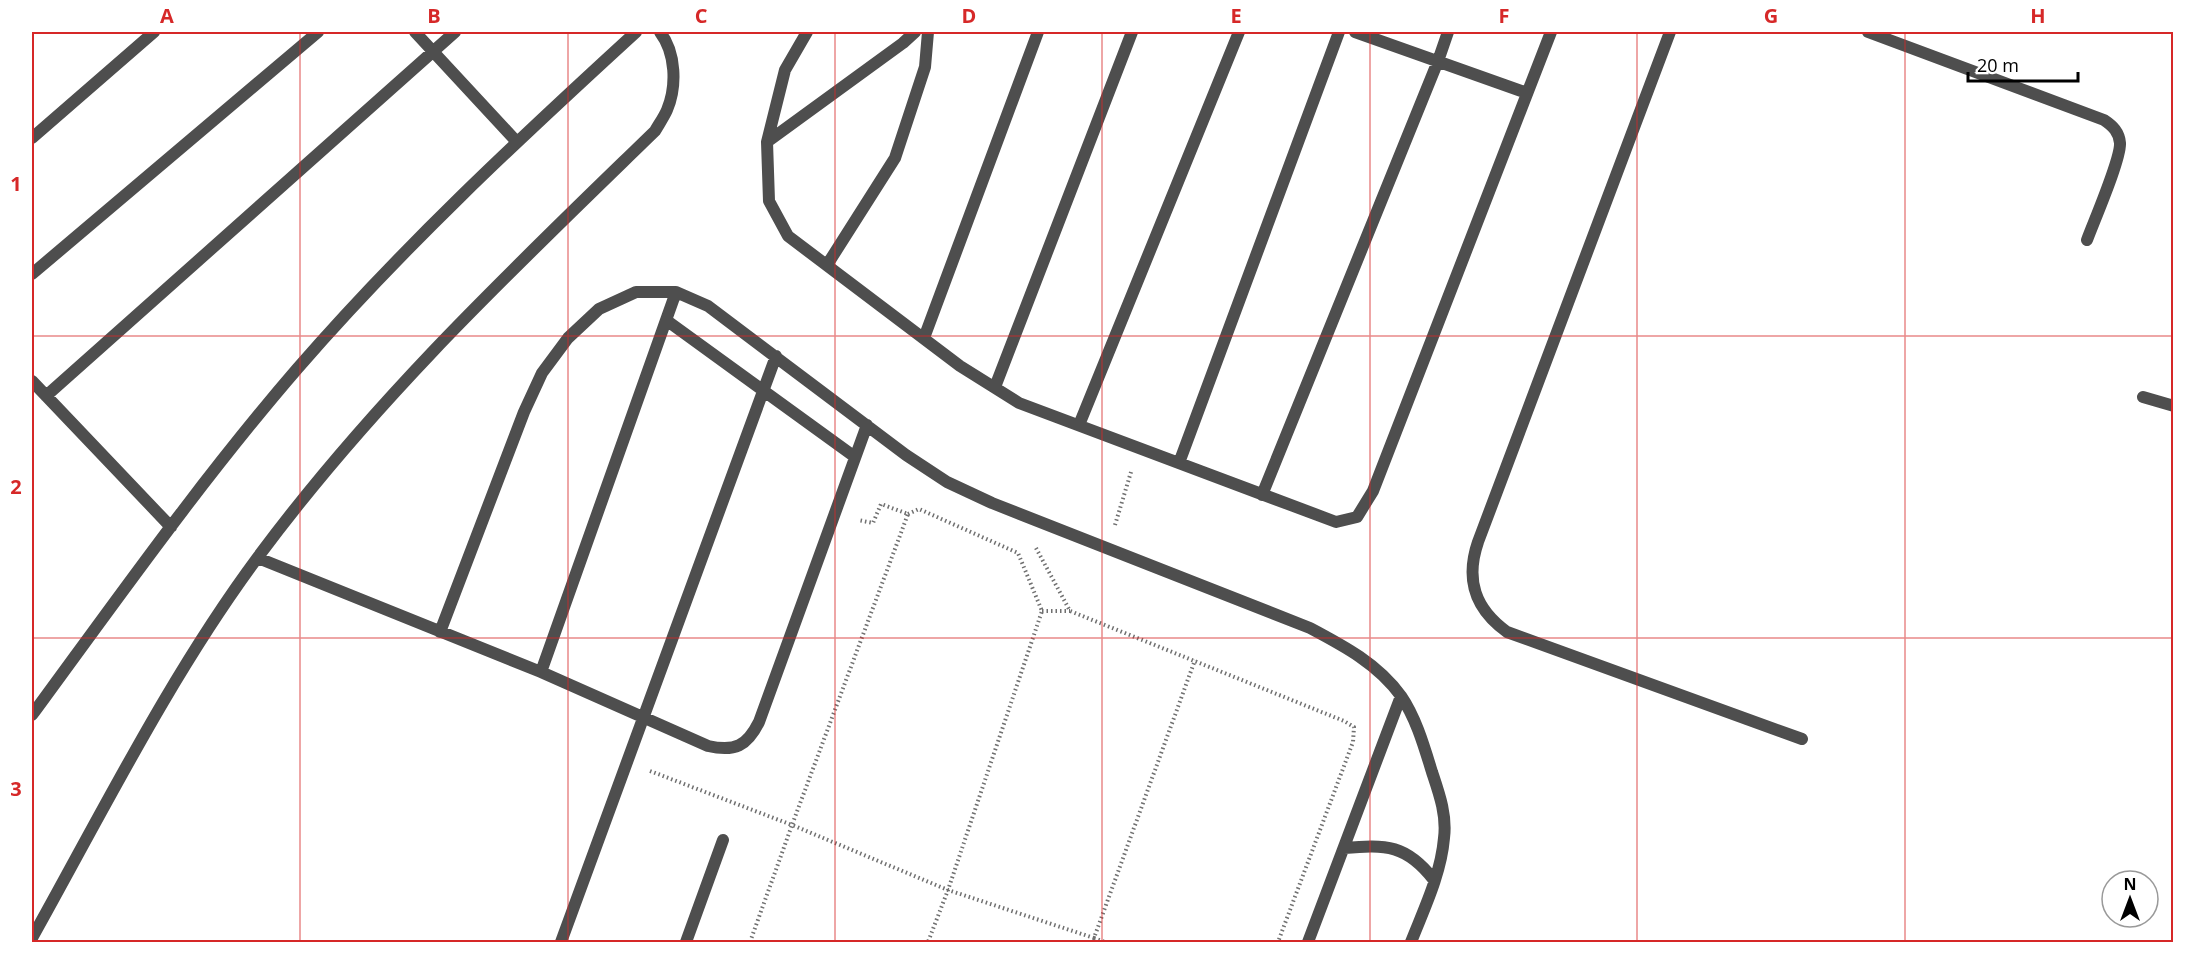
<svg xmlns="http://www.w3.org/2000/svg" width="2205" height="974" viewBox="0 0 2205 974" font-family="'Open Sans',sans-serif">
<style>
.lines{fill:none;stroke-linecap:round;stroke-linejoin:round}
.path{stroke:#707070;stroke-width:4;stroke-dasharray:1.5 3;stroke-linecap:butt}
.lane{stroke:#4e4e4e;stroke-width:12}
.grid{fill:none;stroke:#d62828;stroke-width:1.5;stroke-opacity:0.55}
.neatline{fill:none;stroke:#d62828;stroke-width:2}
.grid-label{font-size:20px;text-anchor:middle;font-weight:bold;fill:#d62828}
</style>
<rect width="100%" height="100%" fill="#fff"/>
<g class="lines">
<path class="path" d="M908 514 919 509 1018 553 1042 611 948 890 928 942
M1115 525 1131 472
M1036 548 1070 611 1344 721 1354 727 1353 742 1278 942
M1042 611H1070
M650 771 792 825 908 514 881 504 873 523 858 520
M1094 938 1105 942
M750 942 792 825 948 890 1094 938 1195 660"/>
<path class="lane" d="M415 32 516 141
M807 32 785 70 767 142 769 201 788 236 960 366 1019 403 1336 522 1357 517 1373 491 1551 32
M1355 32 1527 93
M1670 32 1478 542C1465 580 1475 609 1507 632L1802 739
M1868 32 2104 120C2113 126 2119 132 2120 143 2121 159 2094 221 2087 240
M32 138 154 32
M767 142 903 43 915 32
M827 265 895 158 925 67 928 32
M32 274 318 32
M666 320 855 457
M924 338 1038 32
M32 381 171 527
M995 387 1132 32
M46 396 455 32
M2143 397 2174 406
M1079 425 1239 32
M1179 463 1339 32
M1262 495 1438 61 1448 32
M258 558 541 672 708 746C735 752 747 746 759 722L867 425
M440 632 524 412 542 373 568 338 599 309 636 292H676L708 306 906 455 947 482 992 503 1310 628C1344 646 1378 664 1401 696 1416 718 1424 746 1432 772 1439 793 1447 815 1444 838 1441 874 1424 909 1411 942
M541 672 676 292
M32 715C118 598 202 479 297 369 402 248 518 140 636 32
M1344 848C1386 844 1407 845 1434 880
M32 938C103 811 171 674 258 557 375 399 515 267 655 131 659 124 664 117 667 110 677 86 676 53 660 32
M561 942 776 356
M686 942 723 840
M1308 942 1401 696"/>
</g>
<path class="grid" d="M300 32V942M568 32V942M835 32V942M1102 32V942M1370 32V942M1637 32V942M1905 32V942M32 336H2174M32 638H2174"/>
<rect width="2205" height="974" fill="none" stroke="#ffffff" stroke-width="66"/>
<g transform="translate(2130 899)"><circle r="28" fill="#ffffff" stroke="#999999" stroke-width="1.5"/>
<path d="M0-4.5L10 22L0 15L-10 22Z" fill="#000000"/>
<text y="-9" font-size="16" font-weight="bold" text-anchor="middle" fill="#000000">N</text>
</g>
<path d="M1968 72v9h110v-9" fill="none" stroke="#000000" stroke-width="3"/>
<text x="1977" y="72" font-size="18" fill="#000000" stroke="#ffffff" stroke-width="4.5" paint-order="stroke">20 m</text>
<rect x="33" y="33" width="2139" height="908" class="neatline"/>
<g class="grid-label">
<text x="167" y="23">A</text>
<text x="434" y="23">B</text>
<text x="701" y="23">C</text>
<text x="969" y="23">D</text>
<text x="1236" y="23">E</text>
<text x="1504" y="23">F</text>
<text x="1771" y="23">G</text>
<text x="2038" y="23">H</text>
<text x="16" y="191">1</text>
<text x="16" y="494">2</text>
<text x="16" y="796">3</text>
</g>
</svg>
